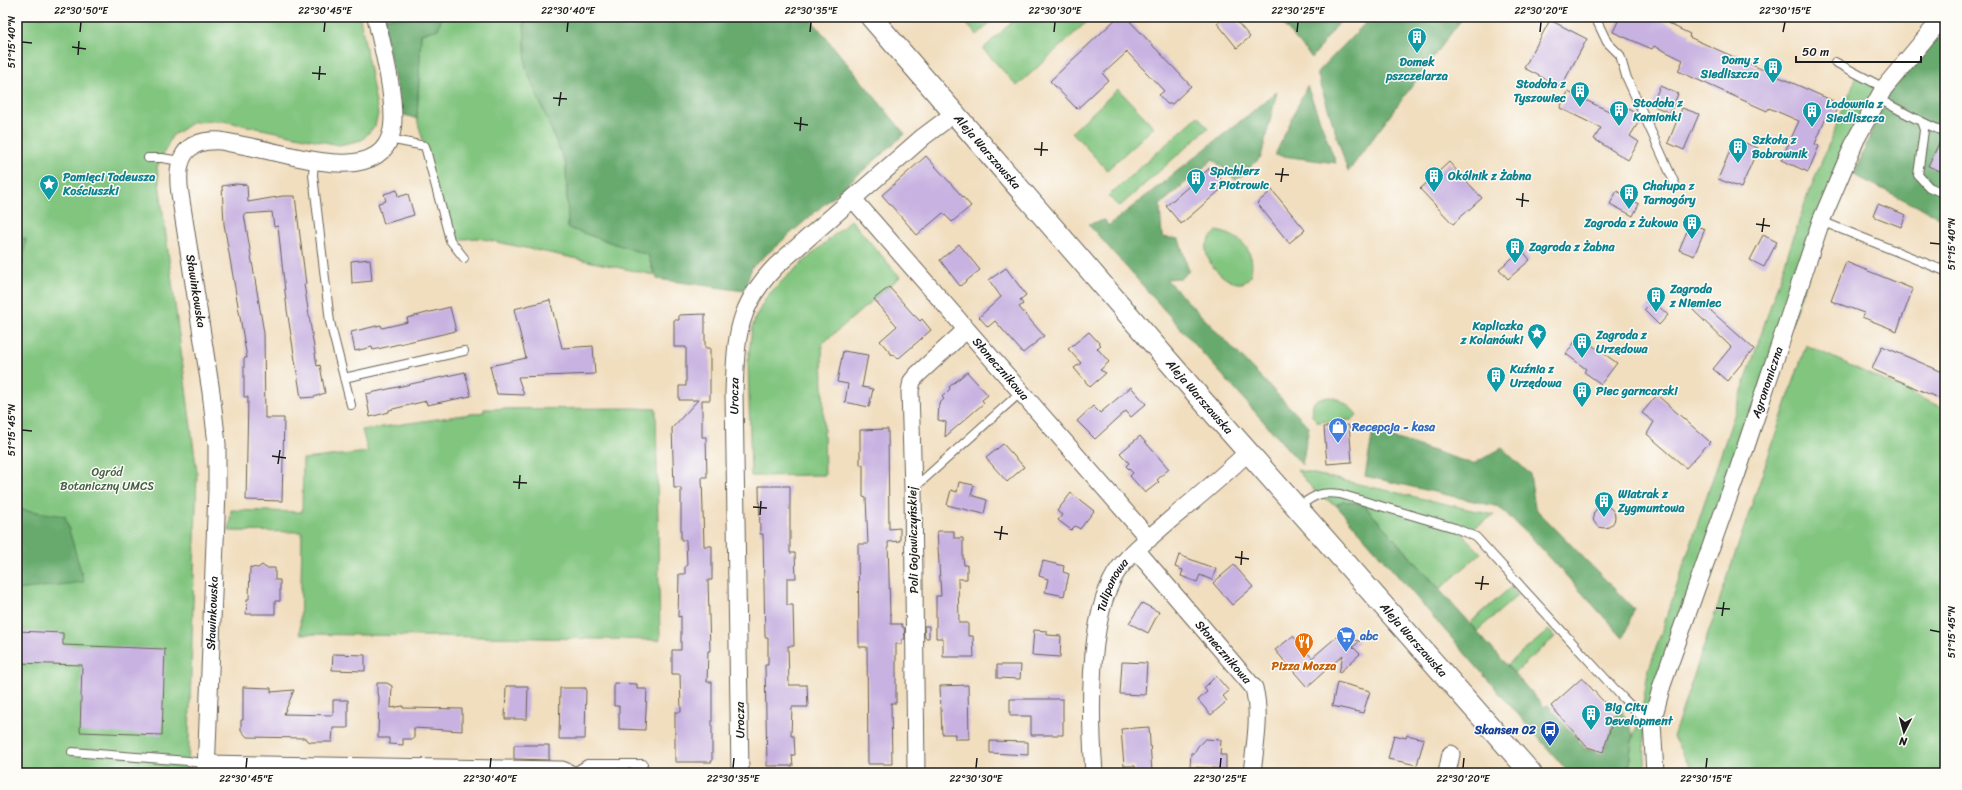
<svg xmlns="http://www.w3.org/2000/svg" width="1962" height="790" viewBox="0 0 1962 790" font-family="Sriracha,sans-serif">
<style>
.green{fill:#81c57f;stroke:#4e704e}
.forest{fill:#68aa6e;stroke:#426345}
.building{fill:#c8b2e1}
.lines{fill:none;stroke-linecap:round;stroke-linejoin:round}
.service-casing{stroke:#676055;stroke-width:10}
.minor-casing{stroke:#676055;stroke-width:19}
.tertiary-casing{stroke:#676055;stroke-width:23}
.service{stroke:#fff;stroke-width:8}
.minor{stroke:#fff;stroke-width:17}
.tertiary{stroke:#fff;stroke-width:21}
.ticks{fill:none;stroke:#1c1c1c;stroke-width:1.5}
.labels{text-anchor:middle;stroke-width:3;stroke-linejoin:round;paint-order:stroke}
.culture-label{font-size:12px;font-weight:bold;fill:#0d838f;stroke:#fdfcf7;text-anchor:start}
.street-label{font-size:12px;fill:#1c1c1c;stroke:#fdfcf7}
.shop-label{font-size:12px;font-weight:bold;fill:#366cbe;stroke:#fdfcf7;text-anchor:start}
.park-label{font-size:12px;fill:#446044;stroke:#fdfcf7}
.food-label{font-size:12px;font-weight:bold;fill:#c56008;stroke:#fdfcf7}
.transit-label{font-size:12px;font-weight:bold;fill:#164399;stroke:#fdfcf7;text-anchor:end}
.neatline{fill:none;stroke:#1c1c1c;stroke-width:1.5}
.ticks-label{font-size:10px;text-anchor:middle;fill:#1c1c1c}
</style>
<rect width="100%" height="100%" fill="#fdfcf7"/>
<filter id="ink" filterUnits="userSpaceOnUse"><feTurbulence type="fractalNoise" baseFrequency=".025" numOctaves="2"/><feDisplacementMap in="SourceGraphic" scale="8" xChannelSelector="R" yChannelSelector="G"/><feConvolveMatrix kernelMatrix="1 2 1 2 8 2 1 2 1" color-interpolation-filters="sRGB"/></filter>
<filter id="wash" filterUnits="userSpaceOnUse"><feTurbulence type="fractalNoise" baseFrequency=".012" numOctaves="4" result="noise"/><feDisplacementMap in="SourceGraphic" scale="16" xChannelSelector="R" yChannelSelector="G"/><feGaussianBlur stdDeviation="0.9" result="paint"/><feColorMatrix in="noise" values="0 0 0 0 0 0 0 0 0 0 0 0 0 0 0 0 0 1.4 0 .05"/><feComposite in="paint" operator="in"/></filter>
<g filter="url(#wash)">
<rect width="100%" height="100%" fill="#f1debf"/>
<path class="green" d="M17 17H360L378 114 375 126 362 140 339 145 223 121 193 122 172 136 157 167 197 473 188 773H17Z
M442 17H513L524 20 526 68 566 165 568 228 648 255 654 275 478 238 450 240 417 119 421 34 438 29Z
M960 17H997L977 35Z
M1017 17H1092L1017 86 983 49Z
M1858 73 1884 88 1856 139 1655 710 1641 716 1648 672 1807 197Z
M1118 89 1154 127 1107 170 1072 132Z
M1198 116 1208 128 1119 207 1108 196Z
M851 220 900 277 822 344 825 475 751 476 748 361 752 328 756 316 767 296 783 280Z
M1217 231C1231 234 1245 240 1250 255 1254 264 1252 285 1238 283 1224 282 1206 263 1206 249 1207 241 1212 236 1217 231Z
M1806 345 1945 409V773H1694L1673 737Z
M1329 397C1341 398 1350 406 1357 415L1352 420 1318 422 1312 416 1313 403 1318 399Z
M633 408 656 409 660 640 300 634 302 532 229 531 231 510 302 512 303 459 368 452 362 430 484 412V409Z
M1297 470 1494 515 1463 535 1481 553 1440 589 1364 505 1343 501 1336 505 1317 494Z
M1511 587 1518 595 1477 631 1470 623Z
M1549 630 1555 637 1514 673 1507 665Z
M1638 724 1643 725 1646 773H1630C1629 756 1631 739 1638 724Z"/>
<path class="forest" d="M382 17H442L438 29 421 34 417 119 402 114Z
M513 17H809L905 134 752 267 744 291 657 279 648 255 568 228 566 165 526 68 524 20Z
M1277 17H1343L1312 58Z
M1371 17 1461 20 1348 172 1317 73Z
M1945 30V220L1854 175 1886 96Z
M1307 86 1336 163 1275 155Z
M1277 92 1261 157 1236 181 1213 159 1160 205 1162 237 1179 239 1189 271 1181 278 1166 279 1309 427 1302 465 1088 224 1105 220 1108 226Z
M17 237 26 239 19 289H17Z
M1373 431 1473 464 1502 448 1530 474 1535 508 1634 609 1623 638 1532 538 1499 507 1365 476Z
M1343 501 1364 505 1544 707 1548 705 1586 749 1603 754 1616 714 1621 709 1633 734 1629 763 1630 773H1569L1336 505Z
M17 509 65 516 84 582 17 590Z"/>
<g id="blocks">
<path class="building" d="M1118 17H1126L1191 86 1172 104H1167L1159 95 1164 91 1127 52 1103 74 1108 80 1077 109 1050 81Z
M1225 17H1233L1250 37 1237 48 1217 23Z
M1620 17H1655L1690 34 1689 37 1840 104 1832 121 1826 118 1815 144 1819 146 1808 172 1781 160 1799 121 1769 108 1767 111 1678 71 1683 60 1654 46 1652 49 1613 32Z
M1550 20 1587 39 1561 87 1524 68Z
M1660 86 1678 94 1670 113 1652 105Z
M1568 92 1611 112 1617 102 1638 115 1640 120 1630 136 1639 142 1628 160 1594 139 1601 128 1560 108Z
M1682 108 1699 114 1684 150 1668 143Z
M1942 137H1945V173L1928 166Z
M1735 139 1758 148 1741 188 1718 179Z
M926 156 971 206 952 222 943 213 917 235 882 195Z
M1449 162 1482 198 1453 224 1420 189Z
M1211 167 1226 185 1181 224 1166 206Z
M235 184 247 185 248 202 283 196H295L306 284H304L317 366 320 365 325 393 314 397 301 398 287 310 278 226 274 227 272 212 244 214 264 333 265 418H284L282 501 246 500 248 397H244V358H247L224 224 222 186Z
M397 190 398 197 408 194 414 215 384 224 378 203 386 201 384 194Z
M1272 190 1305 230 1289 243 1257 203Z
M1617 191 1639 204 1633 216 1610 204Z
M1878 204 1906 215 1901 227 1873 216Z
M1690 224 1705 229 1694 256 1679 250Z
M1763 235 1777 242 1764 267 1750 260Z
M959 244 980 270 960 286 940 260Z
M1522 250 1530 260 1508 279 1499 269Z
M370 259 372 281 352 283 351 261Z
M1846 262 1913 289 1897 331 1862 317 1864 313 1831 301Z
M1006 268 1026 295 1020 300 1023 304 1019 307 1044 336 1023 353 995 321 988 327 979 317 1001 297 989 280Z
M889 287 912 313 920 321 922 319 931 330 898 359 894 354 892 355 880 341 897 326 874 299Z
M550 300 562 348 593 346 595 374 518 377 524 395 497 394 490 366 526 358 514 309Z
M1653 301 1668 315 1659 325 1644 310Z
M1701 302 1754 349 1727 381 1713 369 1731 347 1693 310Z
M450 307 456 331 373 350 372 347 355 351 351 332 381 325 382 328 408 322 407 318Z
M705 314V348H710V400H702V437H706L707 477H702L704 546H712V580H708L710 651H708L707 682H712V762H675V712H681L680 674H672V650H681V616L678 617 679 574H685V566H687L686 540H681V488H674L672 428 698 400H679V386H686V347H674V320H679V315Z
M1089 332 1101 345 1097 348 1109 362 1100 370 1106 373 1090 387 1074 368 1081 363 1068 349Z
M1579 336 1617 363 1601 384 1584 372 1586 369 1566 354Z
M1882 346 1945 373V401L1872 369Z
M843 351 868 355 862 387 873 389 869 407 845 402 848 384 837 382Z
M465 372 471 396 427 405 426 401 389 410V412L370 417 366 394Z
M967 372 988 395 982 400 984 403 945 437 946 422 938 420 939 404 944 399 942 397 950 389 949 387Z
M1131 387 1146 404 1131 417 1126 411 1095 439 1077 421 1093 406 1100 413Z
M1657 395 1710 442 1686 468 1647 434 1654 422 1642 413Z
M1349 425 1352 462 1327 464 1324 427Z
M888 429 889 529 900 528V541L888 542 890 614H891V624H902V627H904L905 639H902V644H896V703H891L892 764H868L867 647H859L858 544H868L866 498 863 497V465H860V430Z
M1140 436 1169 469 1157 480 1159 482 1145 493 1130 476 1133 473 1126 466 1129 463 1120 453Z
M1003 444 1024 467 1007 482 986 458Z
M959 482 974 485 971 495 987 500 984 514 947 505 951 490 957 492Z
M759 486H790V553H795L796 578H787V605H793L794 646H788L789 685H807L808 707H792L791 736H794L795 755H792L793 766H767L765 665H768V637H765L763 534H760Z
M1071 493 1094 511 1080 529 1075 526 1071 530 1058 520 1062 515 1057 511Z
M1593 517a11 11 0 1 1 22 0a11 11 0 1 1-22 0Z
M937 531H954V538H963V558L964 565H967V579H958L959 623H968V636H973L974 657H943V638H936V596H941Z
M1179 555 1216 569 1212 580 1200 575 1197 582 1181 576 1183 570 1175 567Z
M1043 561 1064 566 1063 572 1069 574 1064 596 1045 592 1048 579 1039 576Z
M262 565 266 568H275V580H280V601H275V614H246L247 599H249L250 567 258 568Z
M1234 565 1253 587 1232 605 1213 583Z
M1142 603 1159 612 1148 633 1129 623Z
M924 626H929V638H925Z
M1034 630 1047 631V635L1061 636 1060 657 1032 655Z
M17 631 63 633V645L165 649 162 735 80 732 82 665 17 663Z
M1341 633 1346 639 1360 641 1353 647 1360 654 1339 673 1343 655 1307 687 1275 650 1293 636 1312 658Z
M333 654 365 655V671L332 670Z
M1122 662 1147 663 1145 695 1120 694Z
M997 665H1021L1020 679 997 678Z
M1216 676 1229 691 1223 696 1227 701 1211 715 1198 700 1207 692 1204 688Z
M1582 678 1615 714 1603 752 1587 747 1551 706Z
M1337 682 1370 691 1363 713 1332 706Z
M377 683H387L392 686 391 708 403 706V708L462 709V731L414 728V739H403V745L389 744V738H378L379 696 377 694Z
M614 683 637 684V689H647L645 730 619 729V706H614Z
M968 685 969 739H955V734H942L940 686Z
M506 686H528L527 719H505Z
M243 687 271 688V692L294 690 284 714 333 715V700H348V728H333L332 742H311L306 740V738L247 737 241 730V720H243Z
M560 688H586L585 739H559Z
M1010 699H1063V735H1031V716H1010Z
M1149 727 1152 773H1135V766H1124L1121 729Z
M1394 735 1406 738 1407 735 1424 739 1417 765 1388 759Z
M1205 739 1221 740 1220 755H1226V769L1190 767 1191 753H1194L1198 746Z
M990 741 1028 742V755L990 753Z
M514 745H549V760L514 759Z"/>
</g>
</g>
<g filter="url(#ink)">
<use href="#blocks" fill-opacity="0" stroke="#676055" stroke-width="1"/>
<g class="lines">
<defs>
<path id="service" d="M1595 17 1607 42 1620 55 1626 76 1675 184
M1835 62 1884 88
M1878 99C1901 110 1921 123 1945 132
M1922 124 1924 130 1918 175 1929 187 1945 194
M389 139 425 146 450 240 464 258
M148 158H162L180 161
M314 161 313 175 330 322 351 405
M1821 221 1945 271
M344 378 464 351
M914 488 1021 392
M1298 507C1314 496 1319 491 1340 494L1455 528 1476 537 1623 698 1641 716 1652 722
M72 752 188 761 206 764
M573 773 587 764H643"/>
<g id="minor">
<path id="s1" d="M853 199 1149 539"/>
<path id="s2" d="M1137 551 1254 688C1261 715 1255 745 1252 773"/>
<path d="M206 764 562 770 569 773"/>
<path id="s3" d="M206 773 217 491V444L211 392 180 194C175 160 183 139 221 141 240 145 259 148 278 153 316 161 392 183 393 119 393 85 383 50 376 17"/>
<path id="s4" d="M740 773 734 393C736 339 736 307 776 266L923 137 955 113"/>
<path d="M916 773 913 489 910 391 912 381 918 374 966 330"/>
<path id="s5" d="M1094 773C1090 719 1087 619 1116 573 1129 553 1152 536 1170 520 1197 498 1223 476 1248 452"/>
<path d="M1447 773 1451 754"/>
<path id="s6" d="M1655 773 1652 722 1662 685 1737 473 1821 221 1856 139 1884 88 1943 17"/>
</g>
<g id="tertiary">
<path id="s7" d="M871 17 1203 401 1531 773"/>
</g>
</defs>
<use href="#service" class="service-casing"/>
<use href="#minor" class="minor-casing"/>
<use href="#tertiary" class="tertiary-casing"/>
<use href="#service" class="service"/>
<use href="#minor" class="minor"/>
<use href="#tertiary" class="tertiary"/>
</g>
</g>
<path class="ticks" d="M80 32 81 22M324 32 325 22M567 32 568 22M810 32 811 22M1054 32 1055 22M1297 32 1298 22M1540 32 1541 22M1783 32 1785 22M22 42 32 43M72 47 86 49M78 55 79 41M312 73 326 74M319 80 320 66M553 98 567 99M559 106 561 92M794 123 808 125M800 131 801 117M1034 149 1048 150M1041 156 1042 142M1275 174 1289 175M1281 182 1283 168M1516 199 1529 201M1522 207 1523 193M1756 224 1770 226M1762 232 1764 218M1930 243 1940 244M22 430 32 431M272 456 286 458M278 464 280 450M513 482 527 483M519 489 520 475M753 507 767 508M760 515 761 501M994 532 1008 534M1000 540 1002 526M1235 557 1249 559M1241 565 1242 551M1475 583 1489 584M1481 590 1483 576M1716 608 1730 609M1722 616 1724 602M1930 630 1940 632M246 768 247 758M490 768 491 758M733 768 734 758M976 768 977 758M1220 768 1221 758M1463 768 1464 758M1706 768 1707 758"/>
<defs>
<symbol id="building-pin" viewBox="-11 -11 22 30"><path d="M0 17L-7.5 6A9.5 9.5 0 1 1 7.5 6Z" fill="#0f9aa8" stroke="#fdfcf7"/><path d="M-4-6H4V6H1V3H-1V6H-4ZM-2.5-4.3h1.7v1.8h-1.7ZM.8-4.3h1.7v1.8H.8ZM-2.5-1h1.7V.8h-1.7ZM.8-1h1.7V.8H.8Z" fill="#fff"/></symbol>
<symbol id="sight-pin" viewBox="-11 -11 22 30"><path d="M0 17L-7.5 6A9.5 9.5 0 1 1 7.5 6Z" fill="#0f9aa8" stroke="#fdfcf7"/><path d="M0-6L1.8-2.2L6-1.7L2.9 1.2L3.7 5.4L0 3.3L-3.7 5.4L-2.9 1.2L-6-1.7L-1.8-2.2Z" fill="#fff"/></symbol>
<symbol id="shop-pin" viewBox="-11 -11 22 30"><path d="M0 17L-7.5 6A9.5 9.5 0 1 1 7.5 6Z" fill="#3f7fe0" stroke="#fdfcf7"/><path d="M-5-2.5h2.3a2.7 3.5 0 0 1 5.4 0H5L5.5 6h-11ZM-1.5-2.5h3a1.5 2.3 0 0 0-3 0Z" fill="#fff"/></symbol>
<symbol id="supermarket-pin" viewBox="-11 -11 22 30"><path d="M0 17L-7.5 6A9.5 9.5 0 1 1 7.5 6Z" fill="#3f7fe0" stroke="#fdfcf7"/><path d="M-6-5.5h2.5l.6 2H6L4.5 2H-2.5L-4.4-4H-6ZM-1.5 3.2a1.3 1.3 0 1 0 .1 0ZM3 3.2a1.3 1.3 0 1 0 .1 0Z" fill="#fff"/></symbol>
<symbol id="restaurant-pin" viewBox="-11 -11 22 30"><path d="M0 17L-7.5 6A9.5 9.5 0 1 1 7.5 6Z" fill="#e8710a" stroke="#fdfcf7"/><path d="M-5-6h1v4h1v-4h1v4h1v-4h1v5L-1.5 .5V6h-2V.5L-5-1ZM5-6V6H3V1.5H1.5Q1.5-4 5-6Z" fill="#fff"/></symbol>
<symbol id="bus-pin" viewBox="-11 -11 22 30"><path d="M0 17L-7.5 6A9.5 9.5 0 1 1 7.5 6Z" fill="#1a4fb4" stroke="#fdfcf7"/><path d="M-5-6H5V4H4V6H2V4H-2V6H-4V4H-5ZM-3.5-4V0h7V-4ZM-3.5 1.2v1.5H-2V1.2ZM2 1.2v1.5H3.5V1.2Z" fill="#fff"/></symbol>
</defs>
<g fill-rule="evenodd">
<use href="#building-pin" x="1406" y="26" width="22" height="30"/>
<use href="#building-pin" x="1762" y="56" width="22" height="30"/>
<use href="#building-pin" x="1569" y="80" width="22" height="30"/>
<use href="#building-pin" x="1608" y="99" width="22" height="30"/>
<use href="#building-pin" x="1801" y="100" width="22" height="30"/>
<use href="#building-pin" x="1727" y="136" width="22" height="30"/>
<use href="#building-pin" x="1423" y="165" width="22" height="30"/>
<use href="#building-pin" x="1185" y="167" width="22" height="30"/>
<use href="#sight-pin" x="38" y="173" width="22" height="30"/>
<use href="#building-pin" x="1618" y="182" width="22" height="30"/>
<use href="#building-pin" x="1681" y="212" width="22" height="30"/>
<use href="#building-pin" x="1504" y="236" width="22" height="30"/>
<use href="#building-pin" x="1645" y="285" width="22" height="30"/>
<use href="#sight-pin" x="1526" y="322" width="22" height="30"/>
<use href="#building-pin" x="1571" y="331" width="22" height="30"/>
<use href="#building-pin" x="1485" y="365" width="22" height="30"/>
<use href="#building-pin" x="1571" y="380" width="22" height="30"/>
<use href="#shop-pin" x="1327" y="416" width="22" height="30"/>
<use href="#building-pin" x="1593" y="490" width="22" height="30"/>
<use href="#supermarket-pin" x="1335" y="625" width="22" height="30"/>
<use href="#restaurant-pin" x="1293" y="631" width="22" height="30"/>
<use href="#building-pin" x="1580" y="703" width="22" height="30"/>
<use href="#bus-pin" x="1539" y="719" width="22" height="30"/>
</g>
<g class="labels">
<g class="culture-label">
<text x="1759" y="64" text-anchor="end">Domy z<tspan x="1759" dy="14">Siedliszcza</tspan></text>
<text x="1417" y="66" text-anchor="middle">Domek<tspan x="1417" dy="14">pszczelarza</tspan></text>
<text x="1566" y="88" text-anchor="end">Stodoła z<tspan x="1566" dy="14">Tyszowiec</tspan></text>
<text x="1633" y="107">Stodoła z<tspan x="1633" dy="14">Kamionki</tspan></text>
<text x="1826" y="108">Lodownia z<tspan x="1826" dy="14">Siedliszcza</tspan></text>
<text x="1752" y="144">Szkoła z<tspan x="1752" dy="14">Bobrownik</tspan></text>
<text x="1210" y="175">Spichlerz<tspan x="1210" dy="14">z Piotrowic</tspan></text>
<text x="1448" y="180">Okólnik z Żabna</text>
<text x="63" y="181">Pamięci Tadeusza<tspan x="63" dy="14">Kościuszki</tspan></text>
<text x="1643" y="190">Chałupa z<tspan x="1643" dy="14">Tarnogóry</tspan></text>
<text x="1678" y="227" text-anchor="end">Zagroda z Żukowa</text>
<text x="1529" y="251">Zagroda z Żabna</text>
<text x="1670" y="293">Zagroda<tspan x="1670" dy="14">z Niemiec</tspan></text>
<text x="1523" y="330" text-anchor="end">Kapliczka<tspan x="1523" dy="14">z Kolanówki</tspan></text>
<text x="1596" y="339">Zagroda z<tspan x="1596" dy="14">Urzędowa</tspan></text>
<text x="1510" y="373">Kuźnia z<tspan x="1510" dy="14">Urzędowa</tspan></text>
<text x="1596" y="395">Piec garncarski</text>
<text x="1618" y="498">Wiatrak z<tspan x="1618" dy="14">Zygmuntowa</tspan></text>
<text x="1605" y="711">Big City<tspan x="1605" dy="14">Development</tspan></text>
</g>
<g class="street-label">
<text dy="4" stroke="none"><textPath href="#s7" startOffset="178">Aleja Warszawska</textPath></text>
<text transform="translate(196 291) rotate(81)" y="4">Sławinkowska</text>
<text dy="4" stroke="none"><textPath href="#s1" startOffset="225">Słonecznikowa</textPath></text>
<text dy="4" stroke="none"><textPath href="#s6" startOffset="410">Agronomiczna</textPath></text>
<text dy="4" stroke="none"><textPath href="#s4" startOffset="377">Urocza</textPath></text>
<text dy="4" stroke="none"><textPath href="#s7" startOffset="502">Aleja Warszawska</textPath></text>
<text transform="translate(913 540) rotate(-91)" y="4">Poli Gojawiczyńskiej</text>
<text dy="4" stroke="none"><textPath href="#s5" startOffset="191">Tulipanowa</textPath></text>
<text dy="4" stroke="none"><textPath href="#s3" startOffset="160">Sławinkowska</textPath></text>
<text dy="4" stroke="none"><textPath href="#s7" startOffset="826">Aleja Warszawska</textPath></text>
<text dy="4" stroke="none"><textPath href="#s2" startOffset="133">Słonecznikowa</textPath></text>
<text transform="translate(740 720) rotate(-91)" y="4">Urocza</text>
</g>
<g class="shop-label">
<text x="1352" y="431">Recepcja - kasa</text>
<text x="1360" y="640">abc</text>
</g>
<g class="park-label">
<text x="107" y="476">Ogród<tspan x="107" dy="14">Botaniczny UMCS</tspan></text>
</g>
<g class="food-label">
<text x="1304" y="670">Pizza Mozza</text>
</g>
<g class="transit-label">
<text x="1536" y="734">Skansen 02</text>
</g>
</g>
<rect width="1962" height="790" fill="none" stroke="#fdfcf7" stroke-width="44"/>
<g transform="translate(1904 732) rotate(186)" stroke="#fdfcf7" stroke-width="3" paint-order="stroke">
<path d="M0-3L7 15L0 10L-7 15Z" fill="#1c1c1c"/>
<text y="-6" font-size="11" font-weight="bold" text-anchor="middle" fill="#1c1c1c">N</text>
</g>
<path d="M1796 56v6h125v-6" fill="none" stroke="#1c1c1c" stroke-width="2"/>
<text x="1802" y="56" font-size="12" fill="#1c1c1c" stroke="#fdfcf7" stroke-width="3" paint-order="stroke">50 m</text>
<rect x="22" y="22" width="1918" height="746" class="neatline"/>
<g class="ticks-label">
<text x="81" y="14">22°30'50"E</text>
<text x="325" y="14">22°30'45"E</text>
<text x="568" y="14">22°30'40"E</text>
<text x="811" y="14">22°30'35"E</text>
<text x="1055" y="14">22°30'30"E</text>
<text x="1298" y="14">22°30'25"E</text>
<text x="1541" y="14">22°30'20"E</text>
<text x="1785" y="14">22°30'15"E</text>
<text transform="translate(11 42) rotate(-90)" y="4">51°15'40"N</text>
<text transform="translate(1951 244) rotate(-90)" y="4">51°15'40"N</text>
<text transform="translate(11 430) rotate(-90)" y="4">51°15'45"N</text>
<text transform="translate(1951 632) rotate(-90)" y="4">51°15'45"N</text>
<text x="246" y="782">22°30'45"E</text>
<text x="490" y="782">22°30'40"E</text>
<text x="733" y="782">22°30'35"E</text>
<text x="976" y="782">22°30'30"E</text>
<text x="1220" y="782">22°30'25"E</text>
<text x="1463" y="782">22°30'20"E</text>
<text x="1706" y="782">22°30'15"E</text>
</g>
</svg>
